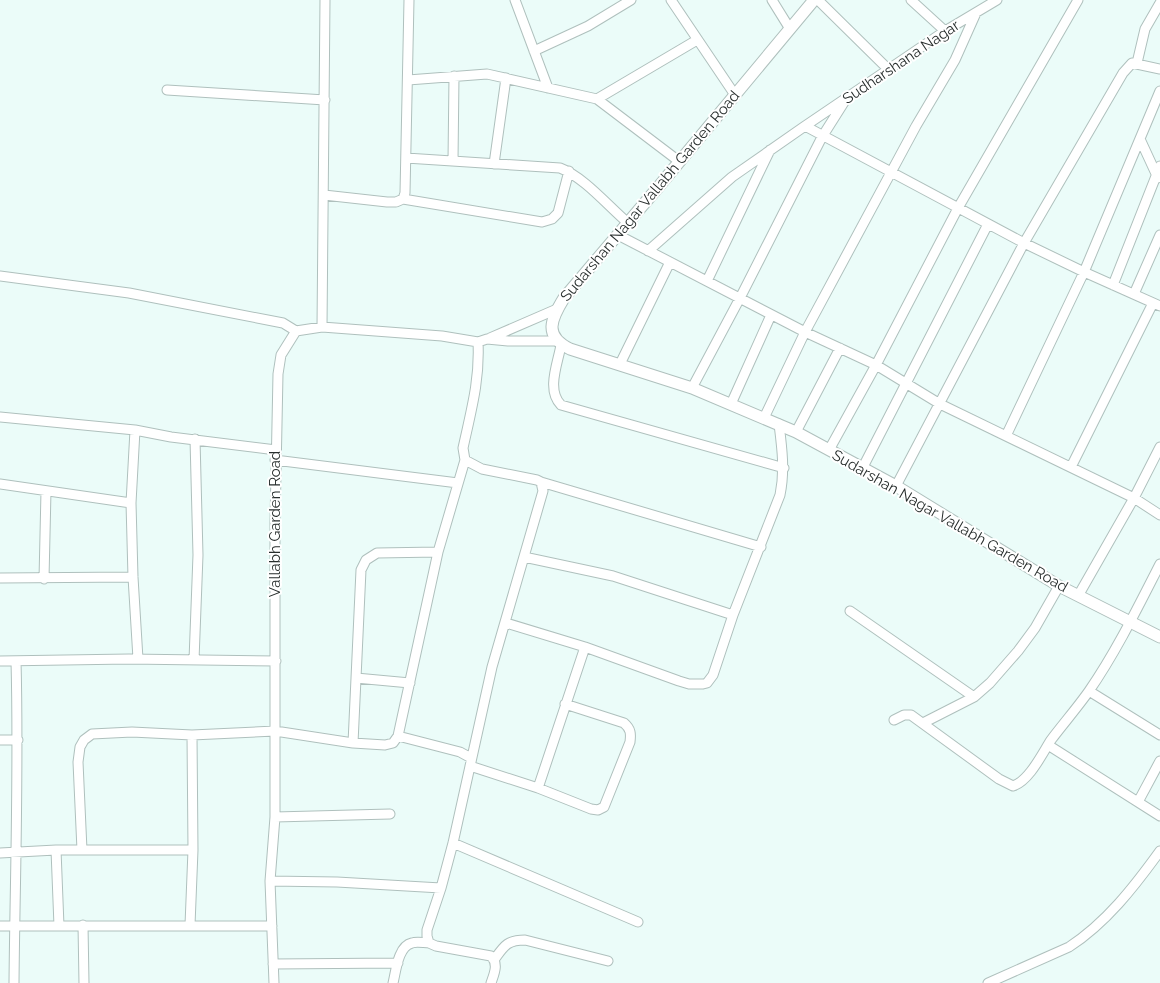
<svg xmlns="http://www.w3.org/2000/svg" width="1160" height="983" viewBox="0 0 1160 983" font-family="Raleway,sans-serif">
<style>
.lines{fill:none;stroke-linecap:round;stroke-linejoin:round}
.minor-casing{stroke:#afc0bd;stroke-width:11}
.tertiary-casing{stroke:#afc0bd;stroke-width:13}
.minor{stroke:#fff;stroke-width:9}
.tertiary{stroke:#fff;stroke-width:11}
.labels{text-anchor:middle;stroke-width:4;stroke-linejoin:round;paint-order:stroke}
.street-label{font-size:15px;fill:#272d2c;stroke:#fff}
</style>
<rect width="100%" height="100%" fill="#ebfcf9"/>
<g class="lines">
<defs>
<path id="minor" d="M515 0 548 88
M671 0 735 95
M772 0 790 29
M818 0 889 70
M911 0 945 31
M534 51 588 26 631 0
M1137 63 1145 29 1160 3
M408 80 487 74 597 99 680 162
M167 90 325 100
M597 99 697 40
M805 126 945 31 997 0
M1140 139 1158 178
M406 158 560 168C584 177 608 206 628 223
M453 161 454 76
M494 164 506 78
M324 195 387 202H396L403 199 405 193 409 0
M403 199 542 222 552 219 558 213 569 171
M618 235 805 332 876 365 940 404 1134 498 1160 515
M648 251 732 177 805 126 1024 243 1084 272 1160 306
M0 276 129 293 283 323 296 331
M707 281 770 150
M1113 285 1160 166
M1134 294 1160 235
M322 327 325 0
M490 338 557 309
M478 342C480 380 471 411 463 448L465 460 482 469 537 480 541 482 543 491 492 667 453 843 441 888 427 930V936L429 943 436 946 491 956C499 964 494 974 491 983
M561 345C558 363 546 390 561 405L784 468
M620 364 670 262
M692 388 740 298 822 137 846 99
M731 404 771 315
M0 417 135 430 171 437 276 450
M764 418 805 332 916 126 955 60 976 13
M135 430 131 503 133 577 138 659
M796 432 840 348
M1006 436 1084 272 1160 91
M829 450 876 365 958 208 1078 0
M275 460 458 483
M863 467 988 224
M1071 467 1153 303
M541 482 761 547
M0 484 131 503
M896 486 1024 243 1123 73 1132 63 1160 69
M524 557 613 576 733 615
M0 578 133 577
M44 579 46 491
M1078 596 1134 498 1160 447
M850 611 974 697
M506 623 585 647 679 681 689 684H703L707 683 713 675 733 615 780 495C785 471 782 448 779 424
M194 660 198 555 195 439
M0 661 129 659 276 661
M356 678 410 683
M1089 691 1160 735
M894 720 904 715H911L999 779 1013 786C1029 781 1042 754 1051 740 1063 724 1077 708 1089 691 1116 652 1138 607 1160 564
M923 723 974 697 990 683 1018 651 1035 628 1059 586
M398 736 460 752 471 758
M0 740H18
M353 743 361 570 366 560 377 553 438 552 465 460
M1048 745 1160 816
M470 766 538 788 591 809 598 810 604 807 630 742C631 734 631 729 624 723L565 704
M538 788 585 647
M1138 802 1160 761
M275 817 390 814
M453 843 638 922
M56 850 59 926
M82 850 78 762 80 747 84 740 92 734 132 732 192 735 275 731 353 743 385 745 393 743 398 736 438 552
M0 853 56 850H193
M270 881 337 882 441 888
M83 925 84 983
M190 925 193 850 192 735
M0 926H272
M494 960C504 946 507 940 525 940L608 961
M273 964 398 963
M14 983C15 876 19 768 16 661
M274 983 270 881 275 817V523L278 374 281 355 296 331 322 327 442 336 478 342 487 339 508 341H556
M393 983C396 971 398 946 412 943 417 941 424 943 429 943
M988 983 1069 947C1106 923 1134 887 1160 851"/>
<path id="tertiary" d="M814 0 660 185 564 298C551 319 543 336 570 349L692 388 796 432 896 486 1059 586 1160 637"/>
</defs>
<use href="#minor" class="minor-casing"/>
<use href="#tertiary" class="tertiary-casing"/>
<use href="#minor" class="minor"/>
<use href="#tertiary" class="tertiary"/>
</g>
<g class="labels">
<g class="street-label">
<text transform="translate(901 62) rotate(-34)" y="5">Sudharshana Nagar</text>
<text transform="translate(650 196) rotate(-50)" y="5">Sudarshan Nagar Vallabh Garden Road</text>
<text transform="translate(950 521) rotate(30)" y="5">Sudarshan Nagar Vallabh Garden Road</text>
<text transform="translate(275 524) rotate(-90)" y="5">Vallabh Garden Road</text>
</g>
</g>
</svg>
